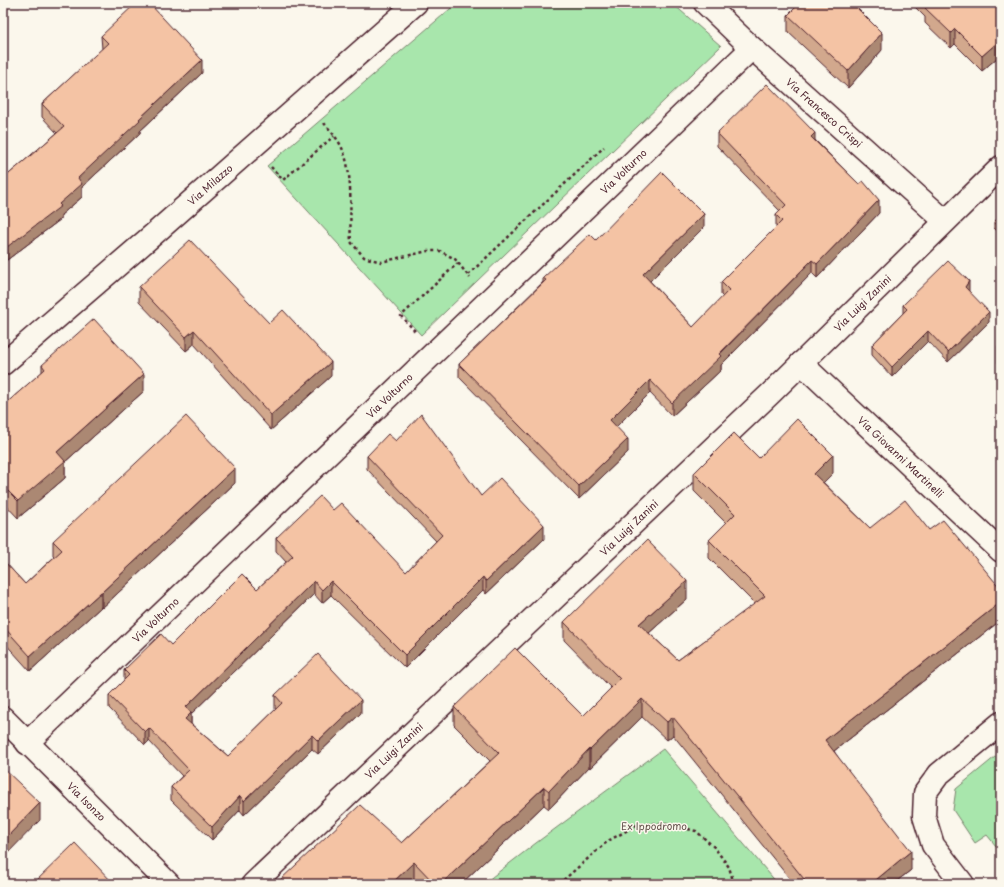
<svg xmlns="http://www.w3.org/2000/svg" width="1004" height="887" viewBox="0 0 1004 887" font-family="'Playpen Sans',sans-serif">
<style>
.green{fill:#a8e6ac;stroke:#79826c}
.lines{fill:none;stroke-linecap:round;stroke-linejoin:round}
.street-casing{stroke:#4a1f2b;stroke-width:25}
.path{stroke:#4a1f2b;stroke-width:2.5;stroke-dasharray:3 3;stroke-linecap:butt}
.street{stroke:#fbf7ec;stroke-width:22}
.wall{fill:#d2a88d;stroke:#4a1f2b}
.shaded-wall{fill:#ab8873;stroke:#4a1f2b}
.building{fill:#f4c3a4;stroke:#4a1f2b}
.labels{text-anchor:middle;stroke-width:3;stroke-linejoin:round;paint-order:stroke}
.street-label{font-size:10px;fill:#4a1f2b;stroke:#fbf7ec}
.park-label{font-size:10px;fill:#62514b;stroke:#fbf7ec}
</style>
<rect width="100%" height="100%" fill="#fbf7ec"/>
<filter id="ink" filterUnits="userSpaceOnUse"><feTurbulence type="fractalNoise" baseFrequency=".025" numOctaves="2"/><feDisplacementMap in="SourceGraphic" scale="8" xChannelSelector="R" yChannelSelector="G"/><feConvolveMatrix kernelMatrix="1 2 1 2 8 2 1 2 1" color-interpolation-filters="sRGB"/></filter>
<g filter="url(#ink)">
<path class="green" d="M457 3H672L721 46 421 335 267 166Z
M663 749 778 884H483L536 843Z
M1001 752V852L987 835 975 843 953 810 956 789Z"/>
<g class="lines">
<defs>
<g id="street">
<path id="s1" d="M705 3 752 48 945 221"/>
<path id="s2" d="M801 363 1001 551"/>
<path id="s3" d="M3 364 154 234 416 3"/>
<path id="s4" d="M3 718 169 884"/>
<path id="s5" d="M27 743 752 48"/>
<path id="s6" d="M253 884 771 393 1001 167"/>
<path d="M963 884 933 845 924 816 925 793 939 774 1001 723"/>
</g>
</defs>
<use href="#street" class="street-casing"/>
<path class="path" d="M324 123C330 130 338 139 342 148 354 174 349 213 351 242L364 257 381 262 428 251H440L455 259 470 278
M271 167 283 180 334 136
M468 275 604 147
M415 331 401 316 458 263
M559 884 608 841 637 825 664 823 696 831 714 847 729 867 734 884"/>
<use href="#street" class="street"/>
</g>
<path class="wall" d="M911 3H1001V61L998 57 982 71 955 44 951 48 925 23V17Z
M788 15 882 50 848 88 788 32Z
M101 36 202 73 140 131V133L82 187V197L61 215V219L3 263V179L57 133 42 117V104L102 49Z
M717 133 815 140 859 184 879 213 817 278 812 273 721 365V370L672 416 650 393 616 427 628 452 579 499 459 377V364L543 282V278L596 240 704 227 650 281 693 327 723 297 721 295V282L776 227V215L780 211 717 146Z
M1001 215V234L994 228V222Z
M139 287 269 323 331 376 271 430 194 344 186 351 139 302Z
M969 291 989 322 948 362 928 341 892 377 872 355V345L903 313V305Z
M1001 342V366L998 363V346Z
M42 365 144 391 65 462V478L18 518 3 502V406L42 372Z
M396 441 481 496 544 539 486 594 483 590 405 668 331 595 322 603 314 594 191 714V724L228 756 276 709H275V695L361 713 318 754 312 749 244 815 240 810 212 840 171 800V787L182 776 149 741 145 745 109 708V695L124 680V670L171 645 257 589 286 562 276 551V538L333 510 406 572 436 541 367 469V456Z
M759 458 833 473 823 482 870 528 929 530 1001 589V620L834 751 911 870 893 884H794L673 735 667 740 642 717 590 768 589 767 549 809 544 805 461 884H418L414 880 410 884H280V880L402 843 490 761 454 725V707L583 716 611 688 564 640V622L687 599 649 633 678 660 755 604 709 558V540L726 523 694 491V473Z
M235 483 102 608 101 607 30 671 3 641V560L25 584 54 557 53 556V541Z"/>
<path class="shaded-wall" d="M955 29V44L951 48V33Z
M882 33V50L848 88V71Z
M998 42V57L982 71V56Z
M202 60V73L140 131V133L82 187V197L61 215V219L3 263V250L59 204 78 178 139 119Z
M815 133V146L811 137Z
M879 200V213L817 278V264Z
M704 214V227L643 288V274Z
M812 260V273L721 365V370L672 416V403Z
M969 281V291L965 297V287Z
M989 312V322L948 362V352Z
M194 330V344L186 351V337Z
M928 331V341L892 377V367Z
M331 362V376L271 430V415Z
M144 374V391L65 462V478L18 518V501L57 452Z
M650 380V393L610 433V420Z
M628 439V452L579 499V486Z
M833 455V473L814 492V474Z
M235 468V483L102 608V592Z
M544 525V539L486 594V581Z
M483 577V590L405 668V655Z
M314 581V594L191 714V726L185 732 186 707Z
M331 581V595L322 603V590Z
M687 581V599L639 642V624Z
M101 592V607L30 671V656Z
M1001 602V620L825 758V740Z
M642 699V717L590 768V750Z
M361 700V713L318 754V741Z
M673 717V735L667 740V722Z
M149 728V741L145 745V732Z
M312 735V749L244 815V801Z
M589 749V767L549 809V791Z
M544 787V805L461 884H441Z
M240 796V810L212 840V827Z
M40 803V820L3 858V841Z
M911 851V870L893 884H871Z
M414 862V880L410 884H391Z"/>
<path class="building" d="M136 3H149L202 60 139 119 140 120 78 178 82 184 59 204 61 206 3 250V179L64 127 42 104 108 43 101 36Z
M800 3H852L882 33 848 71 788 15Z
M927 3H1001V45L998 42 982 56 955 29 951 33 925 8 929 5Z
M767 84 815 133 811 137 859 184 863 181 879 200 817 264 812 260 719 354 721 356 672 403 650 380 610 420 628 439 579 486 459 364 546 280 543 278 590 234 596 240 662 172 704 214 643 274 693 327 729 290 721 282 782 221 776 215 786 205 717 133Z
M1001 215V228L994 222Z
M190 240 269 323 283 310 331 362 271 415 194 330 186 337 139 287Z
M948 261 969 281 965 287 989 312 948 352 928 331 892 367 872 345 907 309 903 305Z
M94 319 144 374 57 452 65 461 18 501 3 486V406L45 369 42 365Z
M1001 342V349L998 346Z
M421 414 481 496 500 478 544 525 486 581 483 577 405 655 331 581 322 590 314 581 186 707 191 713 185 719 228 756 282 703 275 695 318 654 361 700 318 741 312 735 244 801 240 796 212 827 171 787 189 770 149 728 145 732 109 695 129 675 124 670 161 634 171 645 242 574 257 589 293 556 276 538 320 496 333 510 341 503 406 572 442 535 367 456 388 434 396 441Z
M186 416 235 468 102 592H101L30 656 3 626V560L25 584 62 550 53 541Z
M797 419 833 455 814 474 870 528 905 500 929 530 943 520 1001 589V602L825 740 911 851 871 884H808L673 717 667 722 642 699 590 750 589 749 549 791 544 787 441 884H435L414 862 391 884H284L280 880 360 805 402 843 499 753 454 707 515 648 583 716 620 679 564 622 647 540 687 581 639 624 678 660 765 596 709 540 735 514 694 473 734 433 759 458Z
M3 768 40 803 3 841Z
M75 843 114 884H33Z"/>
</g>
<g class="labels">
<g class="street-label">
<text dy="4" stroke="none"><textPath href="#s1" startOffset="162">Via Francesco Crispi</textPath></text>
<text dy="4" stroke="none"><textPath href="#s5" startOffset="826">Via Volturno</textPath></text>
<text dy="4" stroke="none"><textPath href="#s3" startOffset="274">Via Milazzo</textPath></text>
<text dy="4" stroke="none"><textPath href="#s6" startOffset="842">Via Luigi Zanini</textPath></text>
<text dy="4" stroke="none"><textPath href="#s5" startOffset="502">Via Volturno</textPath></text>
<text dy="4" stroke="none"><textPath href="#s2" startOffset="137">Via Giovanni Martinelli</textPath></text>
<text dy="4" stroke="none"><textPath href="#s6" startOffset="518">Via Luigi Zanini</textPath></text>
<text dy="4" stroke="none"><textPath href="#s5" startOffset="178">Via Volturno</textPath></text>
<text dy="4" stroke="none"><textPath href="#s6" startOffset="194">Via Luigi Zanini</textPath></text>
<text dy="4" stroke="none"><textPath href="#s4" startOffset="118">Via Isonzo</textPath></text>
</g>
<g class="park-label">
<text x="654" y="830">Ex Ippodromo</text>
</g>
</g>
<rect width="1004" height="887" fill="none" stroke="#fbf7ec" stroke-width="16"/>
<rect x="8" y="8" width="988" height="871" fill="none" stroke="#4a1f2b" stroke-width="1.5" filter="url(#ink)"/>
</svg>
